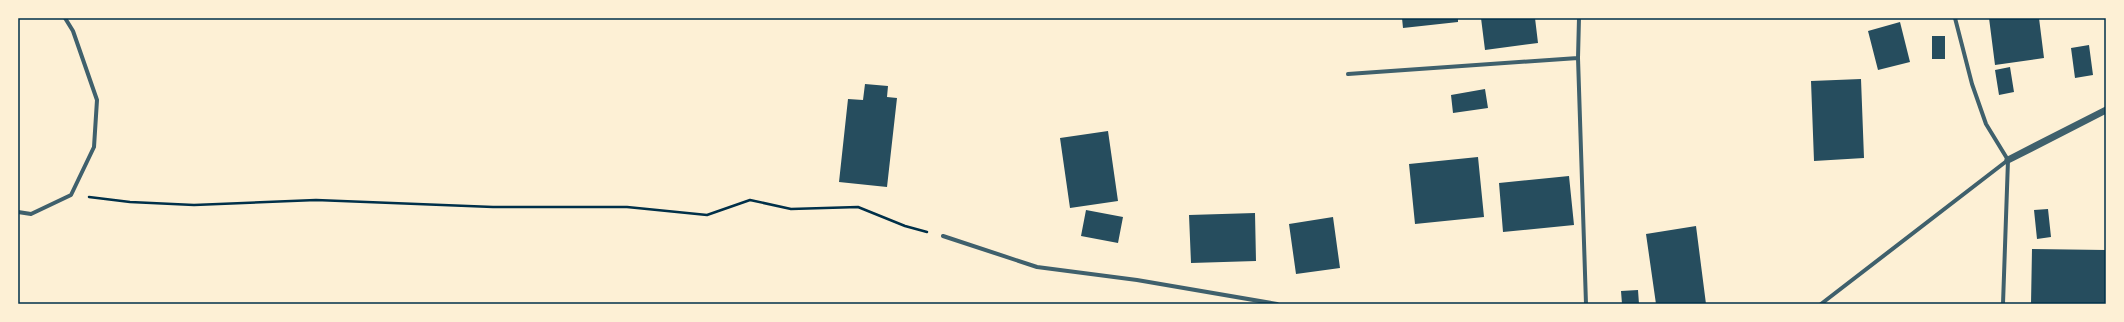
<svg xmlns="http://www.w3.org/2000/svg" width="2124" height="322" viewBox="0 0 2124 322" font-family="Poppins,sans-serif">
<style>
.building{fill:#264d5e}
.lines{fill:none;stroke-linecap:round;stroke-linejoin:round}
.path{stroke:#003049;stroke-width:2.5}
.minor{stroke:#3f606c;stroke-width:4}
.tertiary{stroke:#3f606c;stroke-width:7}
.neatline{fill:none;stroke:#003049;stroke-width:1.5}
</style>
<rect width="100%" height="100%" fill="#fdf0d5"/>
<path class="building" d="M1402 18H1458V22L1403 28Z
M1481 18H1535L1538 43 1485 50Z
M1989 18H2039L2044 58 1995 65Z
M1900 22 1910 62 1878 70 1868 31Z
M1932 36H1945V59H1932Z
M2089 45 2093 75 2075 78 2071 48Z
M2010 67 2014 92 1999 95 1995 70Z
M1861 79 1864 158 1814 161 1811 81Z
M865 84 888 86 887 97 897 98 887 187 839 182 848 99 863 100Z
M1485 89 1488 108 1453 113 1451 95Z
M1108 131 1118 201 1070 208 1060 138Z
M1478 157 1484 217 1415 224 1409 164Z
M1569 176 1574 225 1503 232 1499 183Z
M2048 209 2051 237 2037 239 2034 210Z
M1086 210 1123 217 1118 243 1081 236Z
M1255 213 1256 261 1191 263 1189 215Z
M1333 217 1340 268 1296 274 1289 224Z
M1696 226 1706 304H1656L1646 234Z
M2032 249 2106 250V304H2031Z
M1638 290 1639 304H1622L1621 291Z"/>
<g class="lines">
<path class="path" d="M89 197 130 202 194 205 316 200 493 207H627L707 215 750 200 791 209 858 207 905 226 927 232"/>
<path class="minor" d="M1579 18 1578 58 1586 304
M1955 18 1972 84 1986 124 2008 160 2003 304
M1348 74 1578 58
M18 212 31 214 71 195 94 147 97 100 73 31 65 18
M943 236 1037 267 1137 280 1277 304
M1821 304 2008 160"/>
<path class="tertiary" d="M2008 160 2106 110"/>
</g>
<rect width="2124" height="322" fill="none" stroke="#fdf0d5" stroke-width="38"/>
<rect x="19" y="19" width="2086" height="284" class="neatline"/>
</svg>
